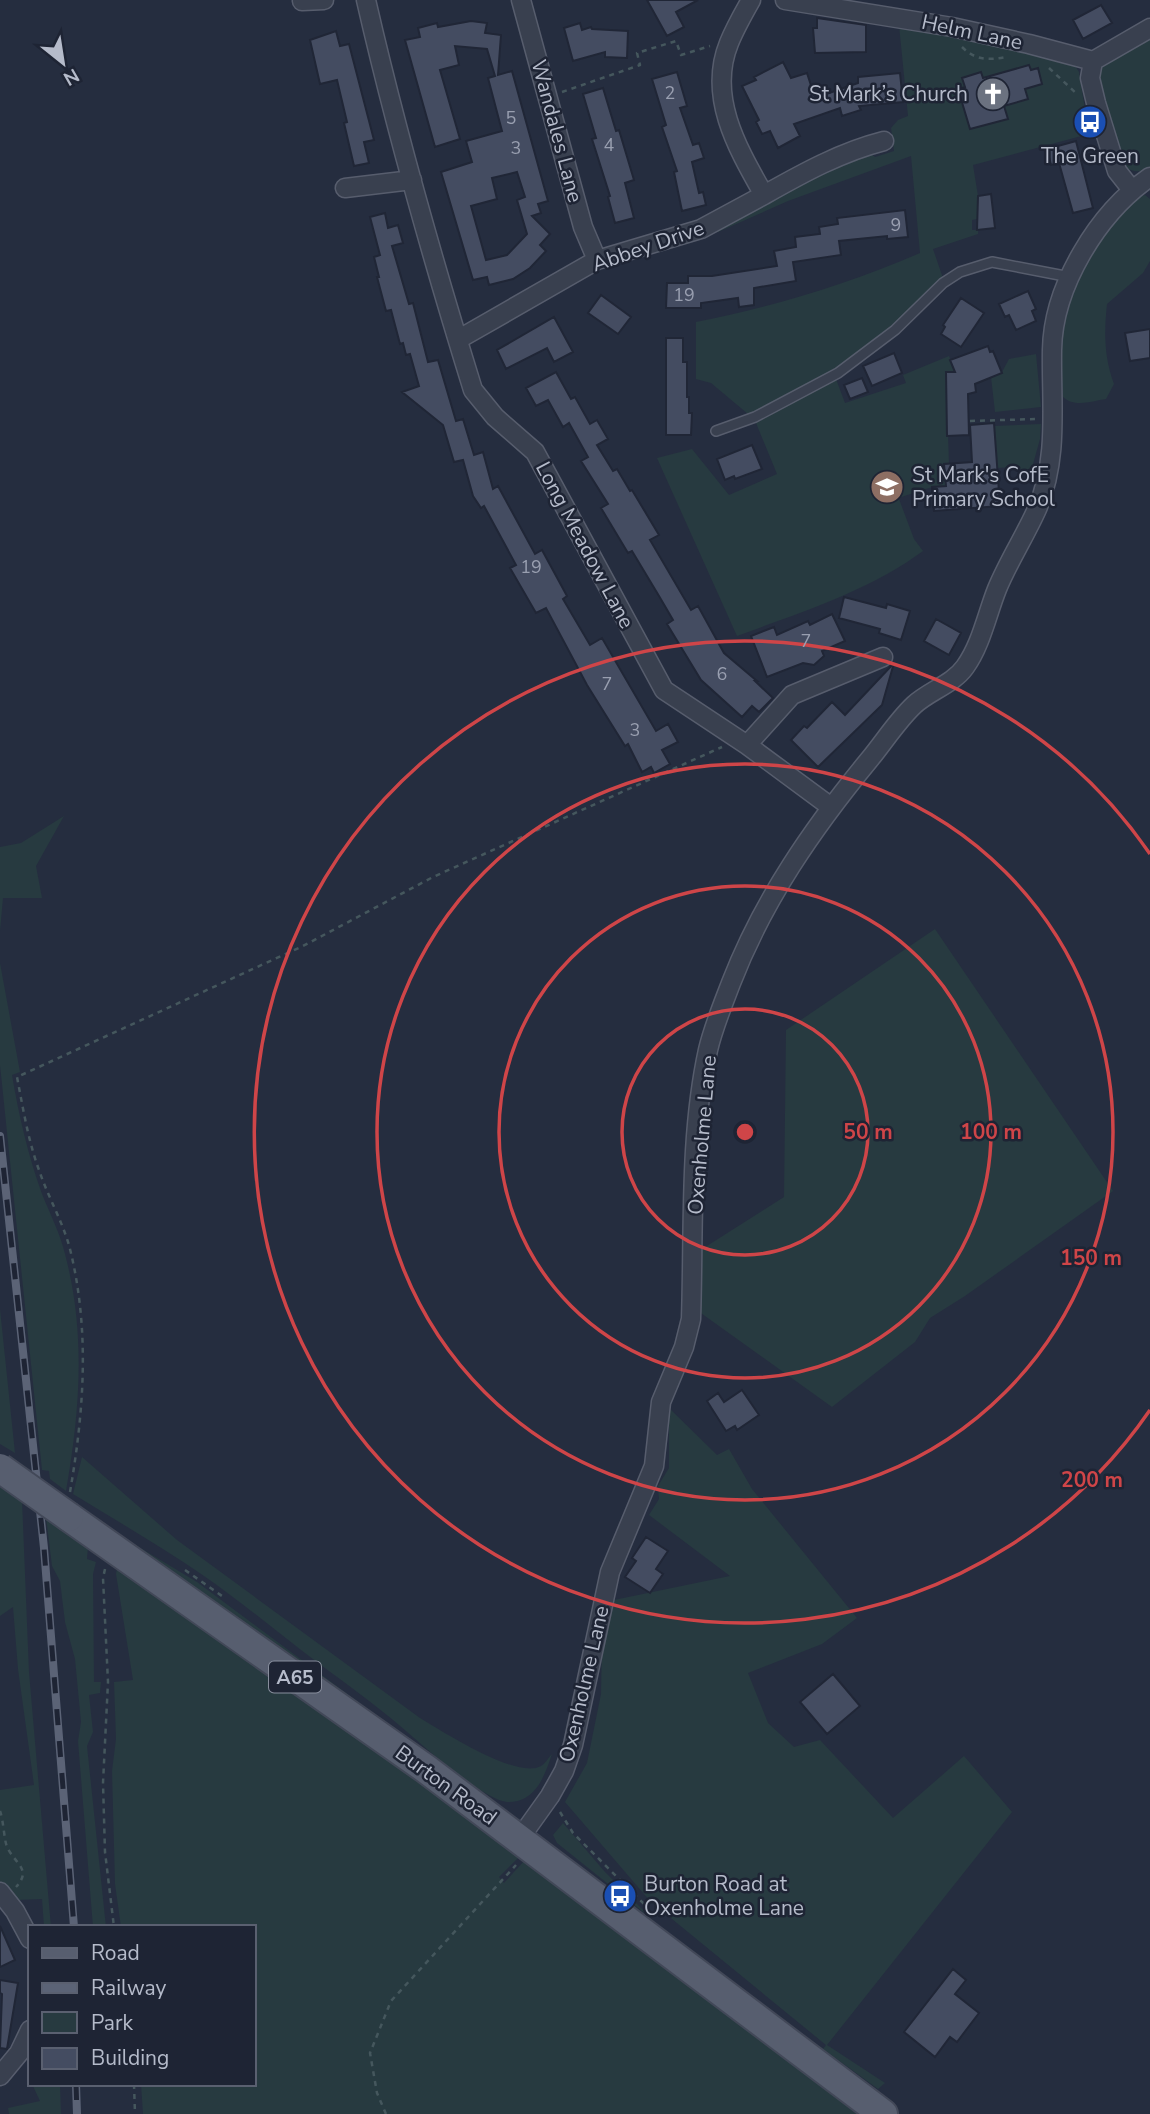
<svg xmlns="http://www.w3.org/2000/svg" width="1150" height="2114" viewBox="0 0 1150 2114" font-family="'Nunito Sans',sans-serif">
<style>
.green{fill:#273a40}
.building{fill:#444c61;stroke:#202636;stroke-width:2;fill-rule:evenodd}
.lines{fill:none;stroke-linecap:round;stroke-linejoin:round}
.lane-casing{stroke:#575d6d;stroke-width:12}
.street-casing{stroke:#575d6d;stroke-width:21}
.primary-casing{stroke:#424858;stroke-width:32}
.path{stroke:#45575d;stroke-width:2.5;stroke-dasharray:5 5;stroke-linecap:butt}
.lane{stroke:#39404f;stroke-width:9}
.street{stroke:#39404f;stroke-width:18}
.primary{stroke:#575e6f;stroke-width:28}
.rail-casing{stroke:#5b6376;stroke-width:8}
.rail{stroke:#1e2434;stroke-width:5;stroke-dasharray:16;stroke-linecap:butt}
.primary-bridge-casing{stroke:#424858;stroke-width:32;stroke-linecap:butt}
.primary-bridge{stroke:#575e6f;stroke-width:28}
.ring{fill:none;stroke:#cf4548;stroke-width:3.5}
.labels{text-anchor:middle;stroke-width:5;stroke-linejoin:round;paint-order:stroke}
.number-label{font-size:18px;fill:#999fb0}
.shield{fill:#1e2434;stroke:#888e9d;stroke-width:2}
.shield-label{font-size:19px;font-weight:bold;fill:#b5bbca}
.street-label{font-size:21px;fill:#b5bbca;stroke:#1e2434}
.poi-label{font-size:21px;fill:#b5bbca;stroke:#1e2434;text-anchor:start}
.centre{fill:#cf4548;stroke:#1e2434;stroke-width:3.5}
.ring-label{font-size:21px;text-anchor:middle;font-weight:bold;fill:#cf4548;stroke:#1e2434;stroke-width:5;stroke-linejoin:round;paint-order:stroke}
</style>
<rect width="100%" height="100%" fill="#252d3f"/>
<path class="green" d="M899 25 1074 64 1079 72 1089 134 973 165 978 196 977 219 972 220V230H978V234L933 249 943 278C887 332 823 391 748 414L711 383 696 379V322C773 307 848 284 920 253L911 156 788 201 718 232 717 227 812 175 870 153 875 157 894 151 891 128 898 120 908 116Z
M1150 34V169C1141 173 1130 172 1123 165L1096 74 1098 62Z
M1145 195 1150 199V261L1143 273 1107 304C1104 333 1104 357 1114 384L1106 399C1092 401 1075 408 1063 397 1062 380 1057 361 1059 344 1060 335 1061 326 1063 317 1070 286 1112 204 1145 195Z
M1036 354 1041 407 995 412 991 377 1002 372 1009 359Z
M949 356 955 372 946 373 949 464 945 465 946 486 932 487 895 499H899L914 539 923 551C869 591 799 613 737 636L657 458 692 449 729 495 777 474 756 423 836 379 845 403 906 383 903 375Z
M1041 424 1040 439 1030 475 1012 467 997 468 994 426Z
M64 816 36 866 42 898H3L0 931V847L21 843Z
M935 929 1113 1191 965 1296 930 1318 915 1342 832 1407 698 1311 699 1251 784 1197 786 1030Z
M0 963 20 1072 12 1075C19 1116 28 1155 42 1194 50 1214 60 1233 65 1254 86 1333 80 1411 66 1491L50 1479 49 1471 42 1470 0 1065Z
M0 1309 15 1453 0 1444Z
M669 1408 717 1455 729 1449 752 1489 857 1618 822 1644 748 1673 768 1723 794 1747 820 1740 893 1818 964 1756 1012 1812 827 2045 885 2083 878 2089 823 2049 826 2045 650 1901 565 1802 587 1763 601 1694 602 1640 614 1600 730 1576 649 1515 659 1499 658 1486 669 1468Z
M82 1457 177 1540 420 1718C442 1731 517 1780 541 1766 545 1764 549 1757 552 1754 545 1774 537 1801 510 1802 486 1803 426 1748 406 1731 373 1702 336 1677 301 1650 269 1625 237 1599 204 1576 162 1547 117 1521 73 1494Z
M0 1482 22 1500 29 1672 51 1927H44L42 1899 15 1900 0 1884V1790L34 1785 18 1669 13 1607 0 1616Z
M46 1517 88 1547 87 1559 96 1562 93 1574 94 1682H101L100 1693 89 1695 93 1732 87 1746 106 1927H93L78 1741 81 1722 75 1659 65 1622 60 1581 52 1566Z
M89 1517 197 1582 389 1725H385Z
M122 1566 420 1778 520 1856 499 1877 504 1883 525 1860 532 1865 530 1867 536 1872 543 1867 869 2114H143L141 2084H254V1927H121L115 1884 112 1771 116 1739 114 1682 133 1680 116 1574 117 1569Z
M563 1823 605 1872 653 1920 557 1843 553 1835Z
M32 2084H60L61 2114H9L8 2108 40 2101Z"/>
<path class="building" d="M647 0H698L676 12 684 27 667 36Z
M1101 5 1112 23 1083 39 1073 20Z
M817 18 866 25V52L815 53 813 28H817Z
M471 21 487 23 485 33 501 35 498 75 512 71 548 201 538 204 541 213 532 216 550 234 540 245 546 251 530 268 513 279 489 285 487 277 473 280 441 172 472 162 466 141 502 131 488 78 495 76 487 49 455 46 459 65 440 70 460 139 435 147 405 40 420 37 418 28 437 23 438 27ZM517 172 525 197 517 200 527 234 507 255 486 260 471 206 497 199 492 178Z
M580 23 582 30 591 27 592 29 628 31 627 58 605 57V52L573 61 564 28Z
M336 31 340 46 349 44 374 140 364 142 369 163 354 166 344 123 347 122 337 80 320 84 310 40Z
M783 62 791 78 807 73 815 98 858 83V77L900 73 903 102 859 106 861 110 842 116 840 108 794 124 800 136 778 148 770 131 762 134 756 122 759 120 742 86 756 80 754 77Z
M1029 65 1031 70 1038 68 1042 84 1025 89 1028 99 1004 106 1008 119 970 129 958 89 965 87 962 78 981 72 983 78Z
M677 72 687 106 680 108 693 145 699 143 704 158 692 162 699 193 703 192 706 205 682 211 674 172 677 171 662 127 666 125 652 79Z
M603 88 616 131 619 130 634 180 625 183 634 218 615 223 608 197 610 196 592 139 596 138 583 94Z
M1076 141 1093 208 1073 213 1059 163 1051 165 1047 149Z
M991 194 995 228 977 230 978 196Z
M905 210 908 237 887 239V236L839 241 841 255 793 262 796 281 754 288V305L739 307 738 298 701 303V308H666L667 283H688V276H712L777 266 774 251 796 247 795 237 820 234 819 227 838 224 837 218Z
M385 213 388 228 398 225 403 243 392 246 409 304 413 303 428 362 438 360 456 421 463 419 474 455 483 452 493 489 498 486 535 554 542 550 567 596 563 599 590 645 602 638 656 731 668 724 678 742 662 750 670 764 654 773 651 767 642 772 628 744 625 746 587 685 546 608 536 613 510 568 516 565 484 506 481 508 473 496 463 460 454 462 443 425 402 392 419 386 410 354 406 355 403 343 400 344 391 310 386 311 377 277H379L374 257 380 255 370 217Z
M1028 291 1036 309 1032 311 1036 321 1016 330 1009 315 1005 317 999 304Z
M601 295 631 317 618 334 588 313Z
M961 298 984 313 961 347 941 334 945 327 943 325Z
M554 317 573 352 554 362 547 348 506 369 497 350Z
M1150 329V358L1130 361 1125 333Z
M666 338H683V362H687V397H689V413H692L691 435H666Z
M988 346 990 352 993 351 1002 373 975 384 976 392 968 394 969 435 947 436 946 372H955L950 360Z
M894 353 902 373 872 386 863 366Z
M556 372 571 399 575 397 590 424 597 420 608 439 597 445 613 471 617 469 630 491 632 490 659 535 650 540 691 610 698 606 724 653 757 681H755L773 698 759 712 752 706 742 717 701 680 667 624 673 620 659 596 632 551 628 553 601 508 608 504 581 461 588 457 569 423 563 427 548 400 536 406 526 388Z
M862 378 868 392 850 399 844 385Z
M994 423 1000 506 934 511 932 487 946 486 944 464 972 462 970 425Z
M752 445 762 469 735 479 734 476 725 480 717 459Z
M844 597 886 608 887 604 910 611 901 640 879 633 880 629 839 618Z
M832 614 845 641 822 651 824 656 814 665 803 663 767 677 751 636 774 627 777 635 808 621 810 625Z
M936 619 961 633 949 655 924 641Z
M894 663 882 705 818 767 791 740 804 726 807 728 832 702 845 715Z
M742 1390 759 1415 737 1430 735 1426 726 1431 707 1401 718 1393 724 1402Z
M646 1537 668 1551 656 1569 663 1574 650 1593 625 1577 636 1561 632 1558Z
M833 1674 860 1706 827 1734 800 1702Z
M0 1926 15 1960 0 1967Z
M953 1969 966 1980 955 1994 979 2013 957 2042 950 2037 935 2057 904 2032Z
M0 1980 18 1983 7 2049 0 2048 2 1994 0 1993Z"/>
<g class="lines">
<defs>
<path id="lane" d="M716 431 755 417 838 373 895 330 943 283 960 272 992 262 1070 277"/>
<path id="street" d="M366 0C396 131 433 261 473 390L495 417 535 452 664 690 747 745 831 807
M521 0 583 227 597 260
M785 0 952 27 1029 44 1093 61
M302 1 324 0
M1093 61 1090 78 1096 103 1117 171 1132 190
M1093 61 1150 28
M345 188 412 180
M764 195C803 173 841 152 884 141
M459 339 597 260 701 229 764 195C738 149 707 97 729 43 735 28 743 14 751 0
M747 745 792 695 883 657
M520 1838 550 1796 564 1771 573 1745 610 1572 654 1466 661 1402 684 1347 691 1319C694 1230 689 1137 708 1050 713 1028 723 1004 731 983 763 900 813 828 869 760 884 742 897 721 914 705 929 691 953 684 965 667 981 645 987 614 997 589 1008 562 1025 536 1037 509 1059 458 1051 404 1052 350 1053 286 1098 213 1150 177
M0 1892 15 1911 30 1939
M0 2076 19 2053 30 2030"/>
<path id="primary" d="M69 1517 426 1769 883 2114"/>
</defs>
<use href="#lane" class="lane-casing"/>
<use href="#street" class="street-casing"/>
<use href="#primary" class="primary-casing"/>
<path class="path" d="M962 47C976 61 989 60 1007 57
M1049 68 1077 94
M562 92 640 65 637 53 676 41 681 55 710 46
M970 421 1036 419
M70 1492C84 1411 90 1330 70 1249 63 1222 48 1197 39 1170 28 1140 23 1108 17 1077L303 946 433 877 722 747
M105 1569 103 1578 108 1682 103 1783 105 1852 114 1927
M185 1570 222 1596
M0 1811C4 1822 4 1843 8 1849 16 1864 32 1870 16 1887
M560 1812 573 1833 645 1905
M134 2084 135 2114
M386 2114 377 2093 370 2053 391 2001 516 1865"/>
<use href="#lane" class="lane"/>
<use href="#street" class="street"/>
<use href="#primary" class="primary"/>
<defs>
<path id="rail" d="M0 1136 44 1548 74 1927
M76 2084 77 2114"/>
</defs>
<use href="#rail" class="rail-casing"/>
<use href="#rail" class="rail"/>
<defs>
<path id="primary-bridge" d="M0 1468 69 1517"/>
</defs>
<use href="#primary-bridge" class="primary-bridge-casing"/>
<use href="#primary-bridge" class="primary-bridge"/>
</g>
<g class="ring">
<circle cx="745" cy="1132" r="123"/>
<circle cx="745" cy="1132" r="246"/>
<circle cx="745" cy="1132" r="368"/>
<path d="M1150 1410A491 491 0 1 1 1150 854"/>
</g>
<defs>
<symbol id="church-disc" viewBox="-11 -11 22 22"><circle r="9.5" fill="#6b7280" stroke="#1e2434"/><path d="M-1.2-6h2.4v3.5h3.3v2.4h-3.3V6h-2.4V-.1h-3.3v-2.4h3.3Z" fill="#fff"/></symbol>
<symbol id="bus-disc" viewBox="-11 -11 22 22"><circle r="9.5" fill="#1a4fb4" stroke="#1e2434"/><path d="M-5-6H5V4H4V6H2V4H-2V6H-4V4H-5ZM-3.5-4V0h7V-4ZM-3.5 1.2v1.5H-2V1.2ZM2 1.2v1.5H3.5V1.2Z" fill="#fff"/></symbol>
<symbol id="school-disc" viewBox="-11 -11 22 22"><circle r="9.5" fill="#8d6e63" stroke="#1e2434"/><path d="M0-5L7-2L0 1L-7-2ZM-4 1L0 2.5L4 1V4Q0 6-4 4Z" fill="#fff"/></symbol>
</defs>
<g fill-rule="evenodd">
<use href="#church-disc" x="974" y="75" width="38" height="38"/>
<use href="#bus-disc" x="1071" y="103" width="38" height="38"/>
<use href="#school-disc" x="868" y="468" width="38" height="38"/>
<use href="#bus-disc" x="601" y="1877" width="38" height="38"/>
</g>
<g class="labels">
<g class="number-label">
<text x="670" y="99">2</text>
<text x="511" y="124">5</text>
<text x="609" y="151">4</text>
<text x="516" y="154">3</text>
<text x="896" y="231">9</text>
<text x="684" y="301">19</text>
<text x="531" y="573">19</text>
<text x="806" y="647">7</text>
<text x="722" y="680">6</text>
<text x="607" y="690">7</text>
<text x="635" y="736">3</text>
</g>
<rect class="shield" x="269" y="1661.5" width="52" height="31" rx="5"/>
<g class="shield-label">
<text x="295" y="1684">A65</text>
</g>
<g class="street-label">
<text transform="translate(972 32) rotate(12)" y="7">Helm Lane</text>
<text transform="translate(557 131) rotate(75)" y="7">Wandales Lane</text>
<text transform="translate(648 246) rotate(-19)" y="7">Abbey Drive</text>
<text transform="translate(585 545) rotate(62)" y="7">Long Meadow Lane</text>
<text transform="translate(702 1135) rotate(-85)" y="7">Oxenholme Lane</text>
<text transform="translate(584 1684) rotate(-77)" y="7">Oxenholme Lane</text>
<text transform="translate(446 1785) rotate(36)" y="7">Burton Road</text>
</g>
<g class="poi-label">
<text x="968" y="101" text-anchor="end">St Mark’s Church</text>
<text x="1090" y="163" text-anchor="middle">The Green</text>
<text x="912" y="482">St Mark's CofE<tspan x="912" dy="24">Primary School</tspan></text>
<text x="644" y="1891">Burton Road at<tspan x="644" dy="24">Oxenholme Lane</tspan></text>
</g>
</g>
<circle cx="745" cy="1132" r="10" class="centre"/>
<g class="ring-label">
<text x="868" y="1139">50 m</text>
<text x="991" y="1139">100 m</text>
<text x="1091" y="1265">150 m</text>
<text x="1092" y="1487">200 m</text>
</g>
<rect x="28" y="1925" width="228" height="161" fill="#1e2434" stroke="#5a6070" stroke-width="2"/>
<rect x="42" y="1948" width="35" height="10" fill="#575e6f" stroke="#5a6070" stroke-width="2"/>
<text x="91" y="1960" font-size="21" fill="#b5bbca">Road</text>
<rect x="42" y="1983" width="35" height="10" fill="#5b6376" stroke="#5a6070" stroke-width="2"/>
<text x="91" y="1995" font-size="21" fill="#b5bbca">Railway</text>
<rect x="42" y="2012" width="35" height="21" fill="#273a40" stroke="#5a6070" stroke-width="2"/>
<text x="91" y="2030" font-size="21" fill="#b5bbca">Park</text>
<rect x="42" y="2048" width="35" height="21" fill="#444c61" stroke="#5a6070" stroke-width="2"/>
<text x="91" y="2065" font-size="21" fill="#b5bbca">Building</text>
<g transform="translate(63 63) rotate(150)" stroke="#1e2434" stroke-width="5" paint-order="stroke">
<path d="M0-5L12 26L0 18L-12 26Z" fill="#b5bbca"/>
<text y="-10" font-size="19" font-weight="bold" text-anchor="middle" fill="#b5bbca">N</text>
</g>
</svg>
